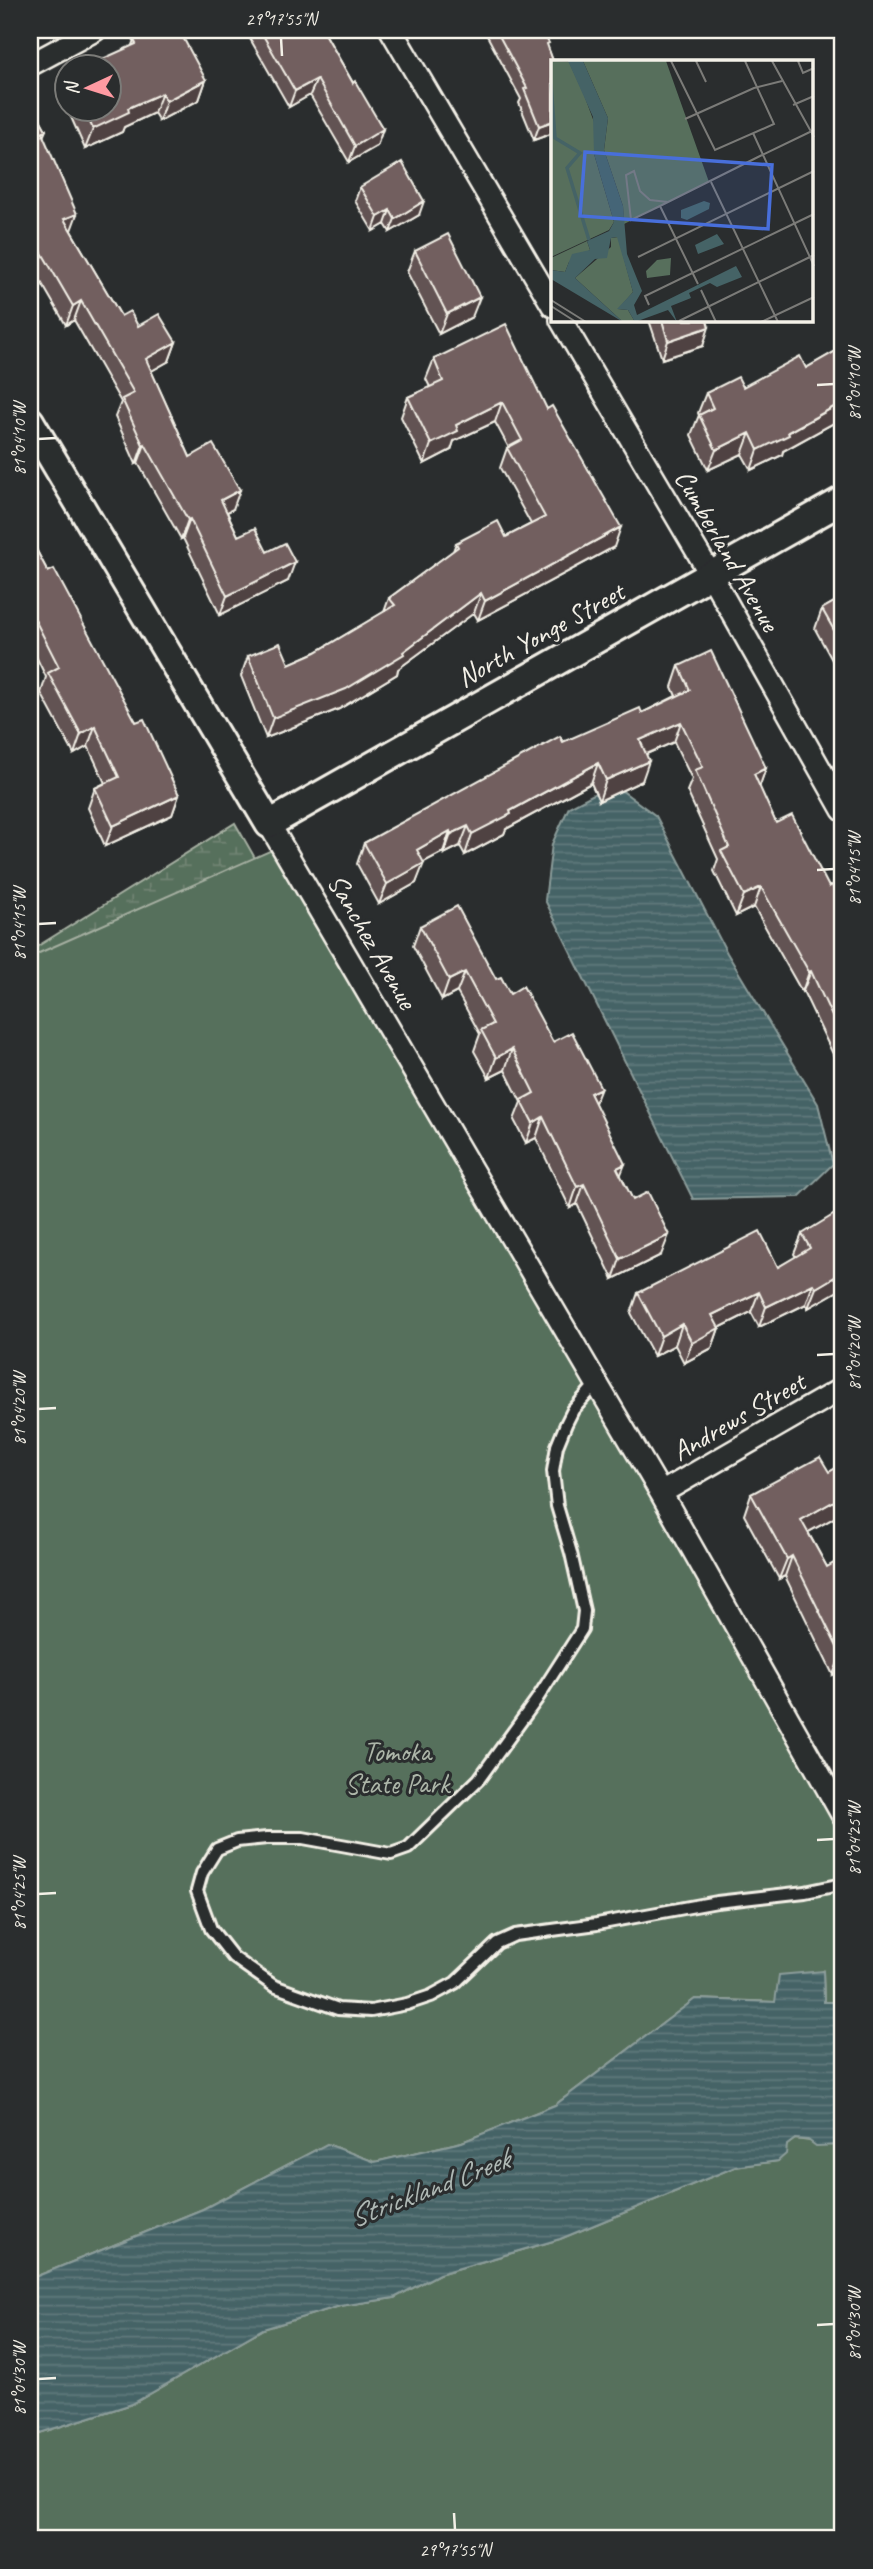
<svg xmlns="http://www.w3.org/2000/svg" width="873" height="2569" viewBox="0 0 873 2569" font-family="Caveat,sans-serif">
<style>
.wetland{fill:url(#wetland-marsh);stroke:#a6b0a2;stroke-width:2}
.green{fill:#576f5c;stroke:#a6b0a2;stroke-width:2}
.water{fill:url(#water-rules);stroke:#8b9c9a;stroke-width:2}
.lines{fill:none;stroke-linecap:round;stroke-linejoin:round}
.service-casing{stroke:#f4f1e8;stroke-width:16}
.minor-casing{stroke:#f4f1e8;stroke-width:26}
.tertiary-casing{stroke:#f4f1e8;stroke-width:32}
.service{stroke:#2a2d2e;stroke-width:10}
.minor{stroke:#2a2d2e;stroke-width:21}
.tertiary{stroke:#2a2d2e;stroke-width:26}
.wall{fill:#625252;stroke:#f4f1e8;stroke-width:2}
.shaded-wall{fill:#504242;stroke:#f4f1e8;stroke-width:2}
.building{fill:#725f5f;stroke:#f4f1e8;stroke-width:2}
.ticks{fill:none;stroke:#f4f1e8;stroke-width:2.5}
.labels{text-anchor:middle;stroke-width:6;stroke-linejoin:round;paint-order:stroke}
.street-label{font-size:28px;fill:#f4f1e8;stroke:#2a2d2e}
.park-label{font-size:28px;fill:#adb6a9;stroke:#2a2d2e}
.water-label{font-size:30px;font-style:italic;fill:#aeb8b4;stroke:#2a2d2e}
.inset-river{fill:none;stroke:#456366;stroke-width:3.5}
.inset-road{fill:none;stroke:#7b7b78;stroke-width:2}
.view{fill:#486fdb;fill-opacity:0.15;stroke:#486fdb;stroke-width:3.5}
.inset-edge{fill:none;stroke:#f4f1e8;stroke-width:3.5}
.neatline{fill:none;stroke:#f4f1e8;stroke-width:2.5}
.ticks-label{font-size:18px;text-anchor:middle;fill:#f4f1e8}
</style>
<defs>
<pattern id="wetland-marsh" width="20" height="14" patternUnits="userSpaceOnUse" patternTransform="scale(1.75)"><rect width="20" height="14" fill="#576f5c"/><path d="M1 5h8M5 5V1M11 12h8M15 12V8" fill="none" stroke="#708473"/></pattern>
<pattern id="water-rules" width="6" height="5" patternUnits="userSpaceOnUse" patternTransform="scale(1.75)"><rect width="6" height="5" fill="#456366"/><path d="M0 2.5h6" fill="none" stroke="#607a7c"/></pattern>
</defs>
<rect width="100%" height="100%" fill="#2a2d2e"/>
<filter id="ink" filterUnits="userSpaceOnUse"><feTurbulence type="fractalNoise" baseFrequency=".0143" numOctaves="2"/><feDisplacementMap in="SourceGraphic" scale="14" xChannelSelector="R" yChannelSelector="G"/><feConvolveMatrix kernelMatrix="1 2 1 2 8 2 1 2 1" color-interpolation-filters="sRGB"/></filter>
<g filter="url(#ink)">
<path class="wetland" d="M235 823 255 858 30 984V951Z"/>
<path class="green" d="M281 846 843 1803V2002H824L823 1971 776 2002 695 1999 555 2105 462 2142 375 2162 327 2144 203 2209 30 2279V957Z
M843 2116V2539H30V2436L132 2404 263 2329 340 2306 394 2298 439 2274 560 2239 735 2167 778 2161 787 2145 795 2139 841 2145V2119Z"/>
<path class="water" d="M613 784 656 816 727 953 818 1104 833 1164 799 1197 693 1199 545 900 552 844 569 807Z
M823 1971 824 2002H843L842 2145 816 2146 808 2140 795 2139 787 2145 786 2154 778 2161 735 2167 560 2239 439 2274 394 2298 340 2306 263 2329 132 2404 30 2436V2279L203 2209 327 2144 375 2162 462 2142 555 2105 695 1999 775 2002 779 1975Z"/>
<g class="lines">
<defs>
<path id="service" d="M596 1384 573 1410 566 1424 557 1446 553 1471 557 1506 571 1553 584 1611 582 1629 537 1699 479 1779 408 1848 391 1854 303 1838H267L237 1841 217 1849 202 1873 197 1891 211 1929 233 1957 274 1986 338 2009 371 2011 407 2004 431 1996 455 1983 497 1943 515 1935 597 1924 717 1902 805 1892 843 1884"/>
<path id="minor" d="M391 30 553 306
M30 65 95 30
M561 320 711 575 843 810
M269 824 661 1493 843 1816
M661 1493 843 1388"/>
<path id="tertiary" d="M30 421 269 824 843 500"/>
</defs>
<use href="#service" class="service-casing"/>
<use href="#minor" class="minor-casing"/>
<use href="#tertiary" class="tertiary-casing"/>
<use href="#service" class="service"/>
<use href="#minor" class="minor"/>
<use href="#tertiary" class="tertiary"/>
</g>
<path class="wall" d="M245 30H323L353 83 383 129 377 146 349 162 310 95 289 107Z
M484 30H541L553 61V133L534 140 519 103 521 99Z
M134 40 206 80 199 100 159 121 154 113 124 127 122 132 85 149 67 108H108Z
M66 80V107L61 95Z
M30 101 46 130 43 137 71 231 121 316 138 326 176 342 169 361 151 371 190 457 233 509 227 512 238 536 267 552 288 581 220 615 183 538 181 539 138 463 136 464 115 417 121 402 74 320 66 325 30 263Z
M360 187 419 215 390 232 385 224 373 231 355 201Z
M415 251 472 317 439 334 407 272Z
M649 320H707L703 346 662 359Z
M843 347V418L783 451 782 455 751 470 742 454 708 470 691 435 699 415 698 413 706 393 743 387 806 368Z
M434 359 547 409 614 547 478 620 474 613 398 669 397 674 339 709 266 738 241 676 248 656 289 664 316 652 384 612 389 598 453 551 456 543 506 537 531 524 500 468 507 448H509L495 422 454 441 451 450 424 464 401 417 408 397 430 387 426 379Z
M30 538 48 572 179 795 172 815 105 846 88 808 95 788 105 783 88 746 74 754 41 693 46 677 30 644Z
M843 597V680L815 629 822 609Z
M679 666 766 768 759 787 776 823 843 905V1090L840 1084 843 1075 803 991 802 992 754 907 736 916 714 871 718 859 687 791 692 779 674 742 646 754 642 781 599 801 591 783 506 829 504 834 465 855 460 846 444 854 443 852 423 862 416 883 379 904 357 864 364 843 563 742 642 713 676 696 672 687Z
M420 926 496 979 553 1042 595 1104 620 1175 661 1255 613 1279 577 1204 570 1208 536 1138 526 1143 514 1120 521 1102 505 1070 489 1078 474 1051 480 1034 457 992 442 1000 413 946Z
M802 1234 843 1288 808 1308 806 1304 759 1327 751 1312 719 1328 712 1348 684 1363 675 1345 654 1356 631 1313 638 1293 778 1267 796 1257 794 1254Z
M843 1464V1513L808 1532 827 1567 843 1558V1685L838 1673 833 1675 785 1576 779 1579 744 1515 751 1494 829 1472Z"/>
<path class="shaded-wall" d="M317 79 310 95 289 107 295 91Z
M206 80 199 100 159 121 166 101Z
M162 93 154 113 124 127 122 132 85 149 93 129 128 108Z
M553 121V133L534 140 539 126Z
M383 129 377 146 349 162 355 146Z
M424 201 419 215 390 232 395 219Z
M390 210 385 224 373 231 378 217Z
M77 214 70 233 64 219Z
M480 297 472 317 439 334 447 314Z
M81 301 74 320 66 325 73 306Z
M709 327 703 346 662 359 668 341Z
M176 342 169 361 139 378 146 359Z
M502 402 495 422 454 441 451 450 424 464 431 444 456 425Z
M843 402V418L783 451 782 455 751 470 758 450Z
M750 433 742 454 708 470 716 450Z
M145 444 138 463 136 464 143 445Z
M240 490 233 509 214 519 221 500Z
M190 519 183 538 181 539 188 520Z
M621 527 614 547 478 620 485 601Z
M295 562 288 581 220 615 227 596Z
M481 593 474 613 398 669 397 674 339 709 266 738 273 718 403 652Z
M681 722 674 742 633 760 640 740Z
M95 726 88 746 74 754 81 734Z
M649 761 642 781 599 801 606 780Z
M598 763 591 783 506 829 504 834 465 855 472 834 510 811Z
M766 768 759 788 754 774Z
M179 795 172 815 105 846 113 826Z
M468 826 460 846 444 854 451 834Z
M450 831 443 852 409 870 417 850Z
M424 863 416 883 379 904 387 884Z
M761 887 754 907 736 916 744 895Z
M811 971 803 991 802 992 809 972Z
M465 972 457 992 442 1000 449 980Z
M512 1049 505 1070 489 1078 496 1058Z
M601 1088 593 1108 590 1093Z
M543 1117 536 1138 526 1143 533 1123Z
M625 1164 617 1184V1168Z
M584 1184 577 1204 570 1208 577 1187Z
M669 1235 661 1255 613 1279 620 1259Z
M843 1272V1288L808 1308 816 1288Z
M813 1284 806 1304 759 1327 766 1307Z
M759 1292 751 1312 719 1328 712 1348 684 1363 692 1343 712 1315Z
M682 1324 675 1345 654 1356 661 1336Z
M843 1496V1513L794 1540 801 1520Z
M792 1556 785 1576 779 1579 787 1559Z
M843 1654V1658L838 1673 833 1675 841 1655Z"/>
<path class="building" d="M153 30H179L206 80 166 101 162 93 128 108 129 112 93 129 83 108H108V66H87L136 44 134 40Z
M260 30H323L353 83 355 81 383 129 355 146 317 79 295 91Z
M496 30H541L549 43 547 44 553 61V121L539 126 524 89 527 88Z
M30 101 46 130 42 133 77 214 64 219 121 316 130 311 138 326 159 314 176 342 146 359 190 457 213 444 240 490 221 500 238 536 255 528 267 552 285 543 295 562 227 596 190 519 188 520 145 444 143 445 122 399 134 393 81 301 73 306 31 234 30 235Z
M402 162 424 201 395 219 390 210 378 217 360 187Z
M448 234 480 297 447 314 415 251Z
M662 320H707L709 327 668 341Z
M506 324 547 409 552 406 621 527 485 601 481 593 403 652 404 654 346 689 273 718 248 656 280 643 289 664 316 652 395 605 389 598 458 547 456 543 498 521 506 537 545 517 507 448 522 440 502 402 456 425 458 431 431 444 408 397 443 381 434 359Z
M843 347V402L788 432 789 435 758 450 750 433 716 450 699 415 713 408 706 393 738 377 743 387 800 356 806 368Z
M30 538 48 572 54 569 136 722 144 719 179 795 113 826 95 788 119 777 95 726 81 734 48 673 59 667 30 610Z
M843 597V646L822 609Z
M711 651 766 768 754 774 776 823 792 815 829 887 832 885 843 905V1040L811 971 809 972 761 887 744 895 721 851 729 847 695 770 703 767 681 722 640 740 649 761 606 780 598 763 510 811 511 814 472 834 468 826 451 834 450 831 417 850 424 863 387 884 364 843 560 736 563 742 640 708 642 713 690 690 679 666Z
M457 906 496 979 501 977 510 994 523 986 553 1042 572 1032 601 1088 590 1093 625 1164 617 1168 633 1200 648 1192 669 1235 620 1259 584 1184 577 1187 543 1117 533 1123 521 1100 534 1093 512 1049 496 1058 481 1030 493 1024 465 972 449 980 420 926Z
M843 1209V1272L816 1288 813 1284 766 1307 759 1292 712 1315 719 1328 692 1343 682 1324 661 1336 638 1293 760 1231 778 1267 810 1248 802 1234Z
M820 1457 829 1472 843 1464V1496L801 1520 827 1567 843 1558V1654L841 1655 792 1556 787 1559 751 1494Z"/>
</g>
<path class="ticks" d="M281 38 282 56M817 385 834 384M38 439 56 438M817 870 834 869M38 924 56 923M817 1355 834 1354M38 1409 56 1408M817 1840 834 1839M38 1894 56 1893M817 2325 834 2324M38 2379 56 2378M454 2513 455 2530"/>
<g class="labels">
<g class="street-label">
<text transform="translate(728 550) rotate(60)" y="10">Cumberland Avenue</text>
<text transform="translate(540 634) rotate(-29)" y="10">North Yonge Street</text>
<text transform="translate(373 941) rotate(60)" y="10">Sanchez Avenue</text>
<text transform="translate(738 1416) rotate(-30)" y="10">Andrews Street</text>
</g>
<g class="park-label">
<text x="397" y="1761">Tomoka<tspan x="397" dy="32">State Park</tspan></text>
</g>
<g class="water-label">
<text transform="translate(429 2188) rotate(-21)" y="10">Strickland Creek</text>
</g>
</g>
<g transform="translate(551 60)">
<rect width="262" height="262" fill="#2a2d2e"/>
<path d="M67 177 82 232 67 249 77 250 84 262H72L24 218 60 187V178Z" fill="#576f5c"/>
<path d="M36 181 39 190 18 202 14 212 0 210V198ZM120 198 119 215 96 218 95 211 106 200Z" fill="#576f5c"/>
<path d="M0 1 18 2 33 35 43 62V94L63 162 58 170 0 197ZM32 1H115L158 122 73 164 72 146 53 90 57 58Z" fill="#576f5c"/>
<path d="M17 1H32L57 58 53 90 72 146 76 194 91 231 83 245 86 255 185 206 191 217 166 227 159 223 138 233 140 238 120 246 126 262 117 250 84 262 77 250 66 249 82 232 66 177 60 178 56 198 44 199 24 218 72 262 0 219V210L14 212 21 194 39 190 36 181 58 171 63 162 43 94 42 57ZM153 141 159 143 158 149 136 160 130 158V150ZM166 174 173 184 147 194 144 185Z" fill="#456366"/>
<path class="inset-river" d="M0 24 4 78 29 93 16 108 38 180"/>
<path class="inset-road" d="M120 1 164 90 223 64 194 1M145 1 155 22M221 1 263 77M247 1 252 13 263 8M242 45 263 36M134 59 203 28 231 21M202 73 263 206M160 122 227 262M117 142 99 140 89 131 83 111 75 115 80 160 109 146 211 95 263 70M109 146 147 224M87 197 263 111M150 230 165 262M0 240 35 262M98 245 94 236 263 154M0 246 25 262M128 261 263 195M210 262 263 237"/>
<path class="view" d="M34 92 221 105 217 169 29 156Z"/>
<rect width="262" height="262" class="inset-edge"/>
</g>
<rect width="873" height="2569" fill="none" stroke="#2a2d2e" stroke-width="77"/>
<g transform="translate(88 88) rotate(266)"><circle r="33" fill="#2a2d2e" stroke="#7b7b78" stroke-width="2"/>
<path d="M0-5L12 26L0 18L-12 26Z" fill="#ff9aa2"/>
<text y="-10" font-size="19" font-weight="bold" text-anchor="middle" fill="#f4f1e8">N</text>
</g>
<rect x="38" y="38" width="796" height="2492" class="neatline"/>
<g class="ticks-label">
<text x="281" y="25">29°17'55"N</text>
<text transform="translate(854 384) rotate(-90)" y="6">81°04'10"W</text>
<text transform="translate(19 439) rotate(-90)" y="6">81°04'10"W</text>
<text transform="translate(854 869) rotate(-90)" y="6">81°04'15"W</text>
<text transform="translate(19 924) rotate(-90)" y="6">81°04'15"W</text>
<text transform="translate(854 1354) rotate(-90)" y="6">81°04'20"W</text>
<text transform="translate(19 1409) rotate(-90)" y="6">81°04'20"W</text>
<text transform="translate(854 1839) rotate(-90)" y="6">81°04'25"W</text>
<text transform="translate(19 1894) rotate(-90)" y="6">81°04'25"W</text>
<text transform="translate(854 2324) rotate(-90)" y="6">81°04'30"W</text>
<text transform="translate(19 2379) rotate(-90)" y="6">81°04'30"W</text>
<text x="455" y="2556">29°17'55"N</text>
</g>
</svg>
